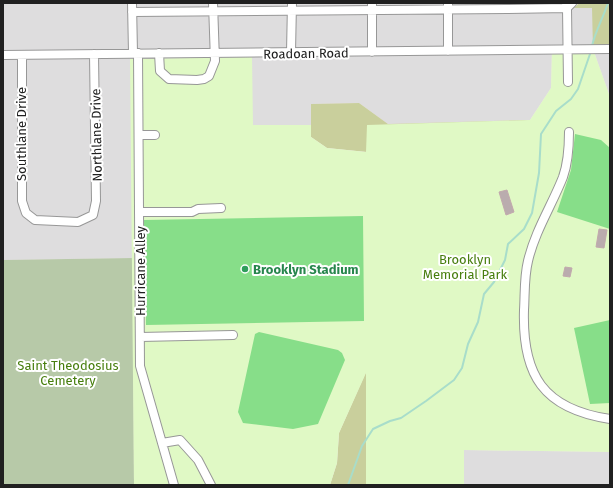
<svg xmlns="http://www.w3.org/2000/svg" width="613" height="488" viewBox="0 0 613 488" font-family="'Fira Sans',sans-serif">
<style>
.residential{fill:#deddde}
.forest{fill:#c9cf9c}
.cemetery{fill:#b7c9a8}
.park{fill:#e0f9c5}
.pitch{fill:#87de89}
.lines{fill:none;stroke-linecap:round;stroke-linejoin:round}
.stream{stroke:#a8ddca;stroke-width:2}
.building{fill:#baacae;stroke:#c2a9ad}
.minor-casing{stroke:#979797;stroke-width:10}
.minor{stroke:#fff;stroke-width:8}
.leisure-dot{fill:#2e9e5b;stroke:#fff;stroke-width:1.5}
.labels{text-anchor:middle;stroke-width:4;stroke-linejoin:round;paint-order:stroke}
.street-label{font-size:13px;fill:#202020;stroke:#fff}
.park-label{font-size:13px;fill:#477e0e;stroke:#fff}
.leisure-label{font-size:13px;font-weight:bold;fill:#27864d;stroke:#fff;text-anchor:start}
</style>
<rect width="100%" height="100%" fill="#f0e7e7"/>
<path class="residential" d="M3 3H579L575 7 592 8 610 49V97L593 49H552L551 88 530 120 388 124 359 103 311 104V125H253L131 59 133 258 3 260Z
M464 450 610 452V485H464Z"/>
<path class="forest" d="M579 3H610V49H593L592 8H574Z
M359 103 388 124 530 120 367 152 327 148 311 137V104Z
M366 372V485H330L337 463 339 433Z"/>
<path class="cemetery" d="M133 258 134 485H3V260Z"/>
<path class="park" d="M552 49H593L610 97V452L464 450V485H366V373L339 433 337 463 330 485H134L130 59 252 57 253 125H311V137L327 148 366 152 367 125 530 120 551 88Z"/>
<path class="pitch" d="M575 134 601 140 610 148V229L557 212 571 170Z
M363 216 364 321 146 325 144 220Z
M610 320V403L590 404 574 328Z
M259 332 338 350 342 353 345 360 318 424 293 429 243 423 238 412 255 334Z"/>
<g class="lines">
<path class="stream" d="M592 46C595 32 603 18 608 3
M348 485 362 446 373 429 390 421 401 418 426 401 454 380 462 368 468 344 478 322 484 294 494 282 505 260 508 244 524 229 532 213 539 173 541 134 556 111 571 99 578 89 591 51"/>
</g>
<path class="building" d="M507 190 514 212 506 215 499 192Z
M599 229 607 230 604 248 596 247Z
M565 267 572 268 570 277 563 276Z"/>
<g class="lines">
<defs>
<path id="minor" d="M132 3 133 53
M372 3V52
M448 3V51
M132 12 507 9 567 8 566 3
M291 52 292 3
M138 53 140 366 174 485
M159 53 160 71 169 79 197 80 204 79 209 76 215 61 213 3
M3 55 610 49
M22 56V201L26 213 35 220 78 222 93 215 96 201 94 54
M568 82 567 8 572 3
M569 132C569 147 568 163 563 177 552 205 535 231 528 261 524 277 525 294 524 310 522 375 543 409 610 419
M139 135H155
M139 212H192L198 209 221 208
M140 337 233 335
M162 443 180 440 198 460 211 485"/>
</defs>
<use href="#minor" class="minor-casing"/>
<use href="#minor" class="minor"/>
</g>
<circle class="leisure-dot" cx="245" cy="269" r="4"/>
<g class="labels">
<g class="street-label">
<text transform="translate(306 53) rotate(-1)" y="5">Roadoan Road</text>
<text transform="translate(21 134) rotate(-90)" y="5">Southlane Drive</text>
<text transform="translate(96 135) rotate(-91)" y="5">Northlane Drive</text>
<text transform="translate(140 271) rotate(-90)" y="5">Hurricane Alley</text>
</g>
<g class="park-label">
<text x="465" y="264">Brooklyn<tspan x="465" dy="15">Memorial Park</tspan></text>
<text x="68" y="370">Saint Theodosius<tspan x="68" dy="15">Cemetery</tspan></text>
</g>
<g class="leisure-label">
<text x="253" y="274">Brooklyn Stadium</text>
</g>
</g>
<rect width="613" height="488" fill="none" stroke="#202020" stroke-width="8"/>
</svg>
